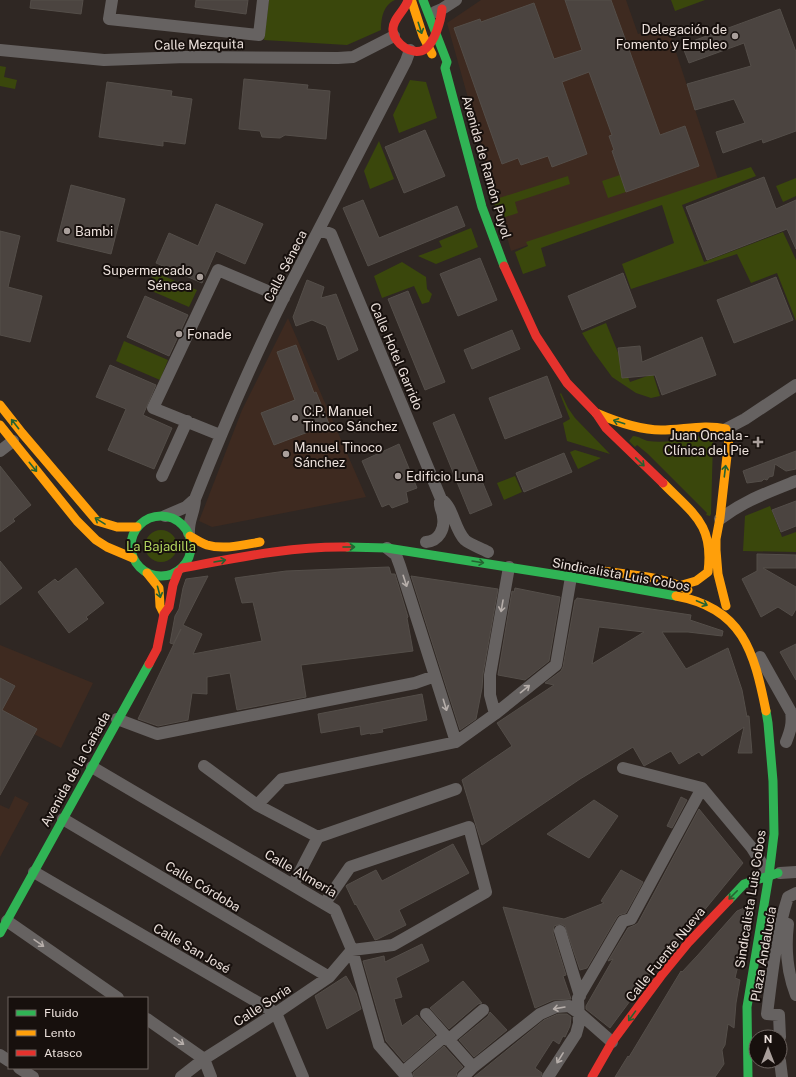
<svg xmlns="http://www.w3.org/2000/svg" width="796" height="1077" viewBox="0 0 796 1077" font-family="'Public Sans',sans-serif">
<style>
.built{fill:#3e2a20}
.green{fill:#3a470c}
.building{fill:#4b4440;stroke:#544e49;fill-rule:evenodd}
.lines{fill:none;stroke-linecap:round;stroke-linejoin:round}
.street{stroke:#666261;stroke-width:12}
.fast{stroke:#30b455;stroke-width:9}
.slow{stroke:#ff9f0a;stroke-width:9}
.jam{stroke:#e5322d;stroke-width:9}
.oneway{stroke:#246231}
.oneway2{stroke:#b6aeaa}
.poi-dot{fill:#a99f9b;stroke:#17100d;stroke-width:1.5}
.labels{text-anchor:middle;stroke-width:4;stroke-linejoin:round;paint-order:stroke}
.poi-label{font-size:13px;fill:#ebe0db;stroke:#17100d;text-anchor:start}
.street-label{font-size:13px;fill:#ebe0db;stroke:#17100d}
.park-label{font-size:13px;fill:#b1d35d;stroke:#17100d}
</style>
<rect width="100%" height="100%" fill="#2f2723"/>
<path class="built" d="M481 0H626L638 34 667 25 718 179 511 251 447 23Z
M288 318 366 497 212 527 199 521 242 410Z
M0 645 93 683 61 748 34 734 37 729 15 717 0 731Z
M15 796 29 803 0 857V805L9 809Z"/>
<path class="green" d="M269 0H395C383 5 381 19 381 30L347 45 264 40Z
M671 0H705L675 11Z
M0 66 6 67 4 77 17 80 15 89 0 86Z
M410 80 426 82 437 118 399 133 393 115Z
M379 141 394 179 370 189 364 171Z
M751 167 756 176 682 205 704 262 783 232 796 260V321L777 273 751 283 737 254 631 289 622 264 674 243 662 205 541 248 546 266 523 274 515 252 528 246 526 242Z
M620 175 626 192 608 198 602 181Z
M568 176 570 184 515 202 518 213 499 219 493 200Z
M796 178V196L783 202 776 186Z
M471 228 478 247 436 264 418 256 442 247 439 241Z
M402 262 426 277 427 289 432 294 429 302 422 304 414 286 382 298 374 276Z
M154 272 197 290 189 307 147 289Z
M606 323 630 382 653 374 660 396 651 398 636 393 612 377 593 351 582 333Z
M124 341 168 360 160 380 116 361Z
M561 393 568 408 575 418 610 454 567 441 563 423 570 419 560 394Z
M706 435 712 437 713 442 711 514 710 516 706 515 707 513 648 454 637 445 635 447 629 441 633 436C639 436 643 440 648 441 667 444 688 438 706 435Z
M575 450 601 458 578 469 570 452Z
M515 476 522 492 504 500 497 483Z
M770 506 782 537 796 532V552L743 551 745 516Z
M145 546a16 16 0 1 1 32 0a16 16 0 1 1-32 0Z"/>
<path class="building" d="M31 0H83L81 14 30 8Z
M196 0H248L246 14 195 7Z
M565 0H611L660 135 685 126 699 166 626 192 612 151 614 150 609 136 612 135 589 72 562 82 587 154 552 167 548 156 521 165 518 158 502 164 454 28 480 19 481 22 534 3 554 59 582 50Z
M780 9 796 52V131L763 143 762 139 723 153 716 132 745 123 734 99 695 110 687 84 751 66 744 43 689 63 682 45Z
M244 79 308 85 307 89 330 91 326 139 285 135 280 138 262 137 260 131 239 129Z
M107 82 172 91 171 96 192 99 185 144 163 141V146L99 137Z
M425 130 445 176 404 193 385 147Z
M764 177 776 209 796 200V249L787 229 707 260 686 207Z
M71 185 125 199 111 254 57 241Z
M363 200 379 238 457 206 465 226 368 266 343 208Z
M216 204 263 224 245 264 216 251 202 283 156 263 169 233 198 246Z
M0 231 20 236 8 287 42 296 30 342 0 335Z
M480 258 497 300 458 316 440 274Z
M623 273 636 307 582 330 568 296Z
M776 277 793 320 734 343 717 300Z
M307 280 324 287 321 298 336 294 358 350 338 360 326 326 312 320 296 326 293 317Z
M408 291 445 382 425 390 388 299Z
M145 296 188 315 169 356 127 337Z
M512 330 520 349 472 369 464 350Z
M702 337 716 375 662 395 655 375 622 378 618 348 640 346 642 362Z
M296 345 314 393 316 392 329 424 274 445 261 413 295 400 277 352Z
M110 365 156 385 143 415 172 428 154 469 108 450 126 409 96 397Z
M547 376 562 417 505 439 489 398Z
M454 414 492 505 470 514 433 423Z
M399 444 417 488 406 492 408 502 392 508 389 504 382 507 362 461Z
M796 451V469L786 471 775 464 773 476 769 477 767 480 764 479 762 481 747 483 743 471Z
M564 453 572 472 524 492 516 473Z
M0 466 31 505 13 519 15 521 0 532Z
M796 501V526L781 532 772 510Z
M757 554 796 555V568H763L796 587V609L792 616 778 607 761 617 742 579 757 571Z
M0 561 22 588 0 605Z
M389 567 391 574H395L408 617 407 618 413 651 301 665 306 697 237 710 230 673 207 677V694L192 693 188 720 158 726 138 719 181 629 173 644 170 643 175 616 179 609 183 588 186 579 208 576 183 625 202 634 193 654 262 641 253 602 242 603 235 578 286 571Z
M76 568 104 603 86 617 88 619 69 633 38 592 55 579 58 582Z
M411 576 498 589 483 674 482 688 476 719 460 730Z
M515 588 560 597 549 661 525 680 498 675 512 591 514 592Z
M577 598 691 615 690 620 723 631 722 636 688 632H662L686 669 728 648 742 690 747 717V716H749L752 753H738L744 727 702 756 699 752 679 764 671 751 644 766 633 747 580 779 482 845 462 780 512 746 497 723 554 685 545 683 561 671 563 667 575 600H576ZM599 627 644 632 592 664Z
M796 644V680L780 652Z
M0 678 15 686 2 710 37 729 0 795Z
M422 694 427 720 382 729 383 732 370 734V733L361 735 360 726 321 733 318 714Z
M681 797 687 800 672 828 667 826Z
M594 800 618 816 589 858 547 834Z
M699 809 743 863 702 913 694 922 692 921 653 970 610 1028 586 1009V1006L613 959 608 961 628 928 635 925 638 923Z
M453 844 469 873 399 910 406 925 378 939 375 940 356 904 355 905 346 886 347 885 376 870 382 881Z
M621 870 643 882 626 913 619 915 617 917 587 968 580 970 565 926 561 924 554 926 553 933 566 975 563 976 571 999 553 1000 535 1008 503 907 564 919 604 903 601 901Z
M749 906 750 915 735 978 740 980 736 1003 734 1028 728 1024 725 1045 722 1050 724 1064 715 1077H615L628 1056 629 1057 681 971 682 972 697 956 737 911Z
M422 944 429 961 396 978 402 997 394 999 402 1026 417 1015 435 1035 404 1062 386 1041 363 961 384 956 385 962Z
M346 976 356 993 361 1009 327 1029 315 996Z
M463 981 482 1003 478 1004 449 1029 430 1008Z
M490 1012 507 1030 474 1057 459 1040 488 1016Z
M558 1014H567L571 1017 570 1026 565 1037 563 1036 559 1044 553 1040 535 1068 542 1073 541 1077H474L544 1020Z
M444 1046 463 1067 457 1072 456 1077H414L413 1073Z"/>
<g class="lines">
<path class="street" d="M112 0 109 19 259 35 263 0
M435 12 442 9 456 0
M0 50 104 60 186 57 338 58 353 57 394 36
M320 230 331 234 441 499C454 508 454 529 465 540 471 545 481 548 488 552
M726 429 745 419 796 385
M220 435 153 408 218 270 284 298
M0 451 13 441
M162 476 187 421
M165 516 186 507 195 499
M720 519C745 500 767 493 796 481
M189 533C188 520 195 511 195 499 222 431 251 363 284 297 324 218 366 140 406 61L410 50
M426 542C439 541 445 529 443 517 443 512 439 507 440 502
M387 548 396 555 400 566 456 742
M760 657 791 712 796 717
M495 714 490 695V675L509 567
M117 719 157 734 415 683 435 676
M786 742C790 732 793 723 791 712
M204 766 257 805 318 837
M92 767 335 910 352 950 379 1045 407 1077
M623 768 702 788 752 848 769 875
M257 805 282 779 456 742 495 714 556 665 571 577
M63 819 329 977
M34 872 276 1013 303 1077
M780 873 796 872
M293 885 318 837 456 789
M7 921 118 998
M788 924C785 949 787 972 796 995
M560 931 580 996
M426 1014 473 1067
M147 1019 204 1059 211 1077
M780 1037 779 1015 767 1014C772 975 776 934 788 897L796 893
M448 1040 483 1010
M0 1055 9 1061
M780 1061 782 1077
M19 1068 33 1077
M403 1072 445 1036
M181 1077 204 1059 276 1013 329 977 352 950 393 945 486 892 469 827 350 867 325 903
M463 1077 473 1067 540 1014 556 1007 569 1006 579 1013 612 1042
M548 1077 576 1034 579 1023 578 998 623 921 631 919 702 788"/>
<path class="fast" d="M423 0 447 62 445 68 482 207 504 266
M131 546a30 30 0 1 1 60 0a30 30 0 1 1-60 0Z
M347 547 387 548 571 577 676 596
M729 900 744 884 778 873
M0 933 149 664
M748 1077 747 1007 769 875 774 834 773 781 768 723 766 711"/>
<path class="slow" d="M412 2 423 36 432 54
M0 405 22 433 97 521 117 527H137
M596 413C617 422 639 430 661 430 683 430 704 424 726 429L729 438 720 518 716 539V550L718 574 726 606
M0 425 77 521 96 540 107 547 133 558
M663 483C693 514 714 524 708 572L696 581 682 585
M190 536C195 539 201 543 207 545 224 550 243 545 260 542
M603 571C631 575 663 576 688 590
M147 573 159 588 160 606 164 614
M676 596C743 608 754 652 766 711"/>
<path class="jam" d="M408 0C405 11 392 19 393 30 394 44 413 57 425 49 435 42 441 20 442 9
M504 266 536 336 567 383 596 413 606 428 663 483
M182 568C236 558 291 546 347 547
M149 664 157 649 164 614 169 607 173 585 178 572
M592 1077 612 1042 661 976 688 943 729 900"/>
</g>
<defs><path id="oneway-shaft" d="M-6 0H5M1.5-3L5.5 0L1.5 3" fill="none" stroke-width="1.6" stroke-linecap="round" stroke-linejoin="round"/></defs>
<g class="oneway">
<use href="#oneway-shaft" transform="translate(420 28) rotate(72)"/>
<use href="#oneway-shaft" transform="translate(619 422) rotate(-162)"/>
<use href="#oneway-shaft" transform="translate(15 424) rotate(-128)"/>
<use href="#oneway-shaft" transform="translate(640 462) rotate(44)"/>
<use href="#oneway-shaft" transform="translate(33 467) rotate(51)"/>
<use href="#oneway-shaft" transform="translate(725 471) rotate(-83)"/>
<use href="#oneway-shaft" transform="translate(100 521) rotate(-148)"/>
<use href="#oneway-shaft" transform="translate(349 547)"/>
<use href="#oneway-shaft" transform="translate(220 561) rotate(-10)"/>
<use href="#oneway-shaft" transform="translate(478 562) rotate(9)"/>
<use href="#oneway-shaft" transform="translate(159 592) rotate(75)"/>
<use href="#oneway-shaft" transform="translate(702 603) rotate(23)"/>
<use href="#oneway-shaft" transform="translate(733 895) rotate(135)"/>
<use href="#oneway-shaft" transform="translate(632 1016) rotate(126)"/>
</g>
<g class="oneway2">
<use href="#oneway-shaft" transform="translate(405 581) rotate(72)"/>
<use href="#oneway-shaft" transform="translate(502 606) rotate(100)"/>
<use href="#oneway-shaft" transform="translate(525 689) rotate(-39)"/>
<use href="#oneway-shaft" transform="translate(445 705) rotate(73)"/>
<use href="#oneway-shaft" transform="translate(39 943) rotate(35)"/>
<use href="#oneway-shaft" transform="translate(559 1008) rotate(170)"/>
<use href="#oneway-shaft" transform="translate(179 1041) rotate(35)"/>
<use href="#oneway-shaft" transform="translate(560 1058) rotate(122)"/>
</g>
<g class="poi-dot">
<circle cx="735" cy="36" r="4"/>
<circle cx="67" cy="231" r="4"/>
<circle cx="200" cy="277" r="4"/>
<circle cx="179" cy="334" r="4"/>
<circle cx="295" cy="418" r="4"/>
<path d="M756 436h4v4h4v4h-4v4h-4v-4h-4v-4h4z"/>
<circle cx="286" cy="454" r="4"/>
<circle cx="398" cy="476" r="4"/>
</g>
<g class="labels">
<g class="poi-label">
<text x="727" y="34" text-anchor="end">Delegación de<tspan x="727" dy="15">Fomento y Empleo</tspan></text>
<text x="75" y="236">Bambi</text>
<text x="192" y="275" text-anchor="end">Supermercado<tspan x="192" dy="15">Séneca</tspan></text>
<text x="187" y="339">Fonade</text>
<text x="303" y="416">C.P. Manuel<tspan x="303" dy="15">Tinoco Sánchez</tspan></text>
<text x="749" y="440" text-anchor="end">Juan Oncala -<tspan x="749" dy="15">Clínica del Pie</tspan></text>
<text x="294" y="452">Manuel Tinoco<tspan x="294" dy="15">Sánchez</tspan></text>
<text x="406" y="481">Edificio Luna</text>
</g>
<g class="street-label">
<text transform="translate(199 44) rotate(-1)" y="5">Calle Mezquita</text>
<text transform="translate(487 167) rotate(74)" y="5">Avenida de Ramón Puyol</text>
<text transform="translate(285 266) rotate(-63)" y="5">Calle Séneca</text>
<text transform="translate(397 356) rotate(67)" y="5">Calle Hotel Garrido</text>
<text transform="translate(621 574) rotate(10)" y="5">Sindicalista Luis Cobos</text>
<text transform="translate(75 769) rotate(-61)" y="5">Avenida de la Cañada</text>
<text transform="translate(301 873) rotate(30)" y="5">Calle Almería</text>
<text transform="translate(203 886) rotate(31)" y="5">Calle Córdoba</text>
<text transform="translate(750 899) rotate(-81)" y="5">Sindicalista Luis Cobos</text>
<text transform="translate(192 948) rotate(30)" y="5">Calle San José</text>
<text transform="translate(665 954) rotate(-51)" y="5">Calle Fuente Nueva</text>
<text transform="translate(763 954) rotate(-80)" y="5">Plaza Andalucía</text>
<text transform="translate(262 1005) rotate(-33)" y="5">Calle Soria</text>
</g>
<g class="park-label">
<text x="161" y="551">La Bajadilla</text>
</g>
</g>
<rect x="8" y="997" width="140" height="72" fill="#17100d" stroke="#6c635f"/>
<rect x="16" y="1010" width="20" height="6" fill="#30b455" stroke="#6c635f"/>
<text x="44" y="1017" font-size="12" fill="#ebe0db">Fluido</text>
<rect x="16" y="1030" width="20" height="6" fill="#ff9f0a" stroke="#6c635f"/>
<text x="44" y="1037" font-size="12" fill="#ebe0db">Lento</text>
<rect x="16" y="1050" width="20" height="6" fill="#e5322d" stroke="#6c635f"/>
<text x="44" y="1057" font-size="12" fill="#ebe0db">Atasco</text>
<g transform="translate(768 1049)"><circle r="19" fill="#17100d" stroke="#6c635f"/>
<path d="M0-3L7 15L0 10L-7 15Z" fill="#a99f9b"/>
<text y="-6" font-size="11" font-weight="bold" text-anchor="middle" fill="#ebe0db">N</text>
</g>
</svg>
